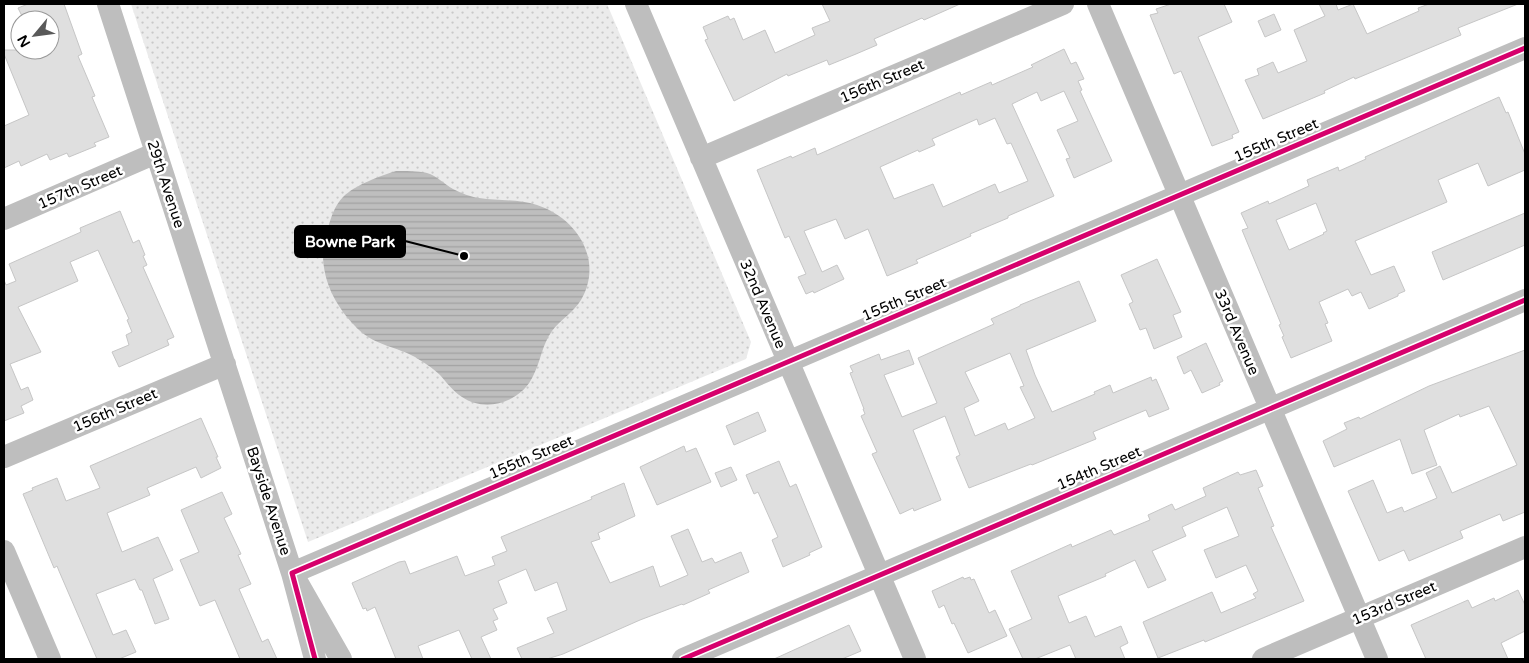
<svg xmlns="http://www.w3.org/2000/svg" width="1529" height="663" viewBox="0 0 1529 663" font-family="'Varela Round',sans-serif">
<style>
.grass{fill:url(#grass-dots)}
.water{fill:url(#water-rules)}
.building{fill:#dfdfdf;stroke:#c6c6c6;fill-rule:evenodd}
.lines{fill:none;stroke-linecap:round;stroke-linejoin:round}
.minor{stroke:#bebebe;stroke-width:22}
.cycleway-casing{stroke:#fff;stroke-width:8}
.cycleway{stroke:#d6006c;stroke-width:5}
.labels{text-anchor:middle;stroke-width:5;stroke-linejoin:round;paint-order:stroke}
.street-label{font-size:15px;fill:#000;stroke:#fff}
.leader{fill:none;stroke:#000;stroke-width:2}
.callout-dot{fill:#000;stroke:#fff;stroke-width:2}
.callout{fill:#000;stroke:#000;stroke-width:2}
.callout-label{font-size:16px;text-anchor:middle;font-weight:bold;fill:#fff}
</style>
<defs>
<pattern id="grass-dots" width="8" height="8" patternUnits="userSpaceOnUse" patternTransform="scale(1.25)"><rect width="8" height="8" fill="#ebebeb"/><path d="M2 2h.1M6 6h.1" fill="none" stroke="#c8c8c8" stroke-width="1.8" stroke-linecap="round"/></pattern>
<pattern id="water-rules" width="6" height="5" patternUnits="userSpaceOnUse" patternTransform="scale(1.25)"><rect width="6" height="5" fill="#bebebe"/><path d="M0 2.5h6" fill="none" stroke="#a2a2a2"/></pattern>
</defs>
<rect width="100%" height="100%" fill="#fff"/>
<path class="grass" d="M131 4H607L751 342 746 359 308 542Z"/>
<path class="water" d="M396 171C405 171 417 171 427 173 437 176 444 184 453 189 461 193 471 197 479 198 498 201 519 199 537 205 577 218 604 260 581 300 574 312 560 320 552 331 542 345 541 360 534 374 523 401 487 414 462 397 453 391 447 383 440 375 433 368 423 362 415 357 397 347 375 345 359 330 337 309 322 282 323 251 323 243 326 235 328 228 331 217 335 205 343 197 355 185 380 176 396 171Z"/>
<path class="building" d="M28 4H64L82 54 78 56 95 96 92 97 109 137 94 143 96 146 69 157 67 153 50 160 47 154 21 166 19 161 4 168V126L29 115 4 54V50H50V20H24L18 8Z
M822 4H960L924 20 922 18 874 39 877 45 856 54 829 65 827 60 788 76 787 74 734 101 705 40 708 39 703 27 728 16 730 20 734 18 743 40 765 30 775 53 815 35 812 28 830 21Z
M1171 4H1224L1232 22 1198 37 1239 132 1232 135 1233 138 1212 146 1181 71 1174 74 1150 15 1158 13 1156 9Z
M1319 4H1336L1338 10 1353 4 1367 34 1419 11 1418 8 1429 4H1518L1458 28 1461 35 1355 79 1354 77 1324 91 1325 93 1263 119 1245 80 1259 75 1257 69 1273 62 1278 73 1307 61 1294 30 1325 16Z
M1274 14 1281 30 1265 37 1258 21Z
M1064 49 1071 64 1076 62 1084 79 1078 81 1082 90 1080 91 1112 161 1074 178 1066 159 1070 158 1057 130 1078 121 1064 91 1041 101 1037 92 1012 104 1054 196 1008 216V218L970 234 971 236 916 260 918 263 887 276 868 229 845 239 836 219 804 231 822 272 837 265 844 279 814 293 813 291 806 294 798 277 806 274 789 236 785 238 757 170 791 156 792 158 815 148 817 155 960 92 961 95 991 82 992 85 1033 67 1031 65ZM995 118 1007 144 1011 143 1028 181 999 193 995 184 943 207 933 184 894 199 880 167 918 150 919 152 935 145 932 139 977 119 979 125Z
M1499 97 1506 113 1508 112 1525 154V170L1488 186 1478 163 1438 180 1447 202 1355 241 1371 275 1394 266 1405 291 1398 294V296L1369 309 1361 292 1352 296 1348 289 1319 302 1328 323 1325 324 1332 341 1291 358 1282 337 1284 336 1279 325 1281 324 1242 230 1248 228 1241 213 1268 201 1269 204 1309 186 1307 180 1338 167 1339 171 1366 159 1365 157ZM1316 203 1327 231 1323 233 1324 234 1289 250 1276 220Z
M120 211 133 243 139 240 145 255 143 256 147 265 143 267 174 337 167 340 169 345 119 367 112 352 129 345 126 335 132 332 127 320 129 319 98 250 70 262 78 281 18 307 41 352 10 364 21 390 28 387 33 400 21 406 24 413 4 421V280L6 285 16 281 9 264 81 232 80 228Z
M1525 213V245L1443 280 1432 252Z
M1157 259 1181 312 1173 315 1182 337 1154 349 1146 328 1140 330 1129 304 1133 302 1121 275Z
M1079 281 1096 321 1026 350 1035 375 1052 412 1095 394 1094 392 1110 385 1113 393 1151 377 1152 381 1156 379 1169 409 1149 417 1146 410 1093 432 1096 439 1032 465 1031 464 969 488 956 457 960 455 945 416 913 430 941 500 914 511 913 508 900 514 872 454 877 452 861 416 865 414 863 409H864L850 373 853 372 850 366 879 354 881 360 909 350 914 364 884 375 902 417 937 403 918 358 994 324 991 319 1020 306V305ZM1010 353 1024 386 1020 387 1035 418 1008 430 1005 423 975 436 964 408 979 401 965 372Z
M1206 343 1223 381 1219 383 1220 385 1202 393 1191 370 1184 374 1177 357Z
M1525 350V512L1503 521 1500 514 1460 531 1463 538 1409 561 1404 550 1379 561 1348 491 1373 480 1387 513 1402 507 1404 512 1437 498 1426 473 1440 466 1452 493 1517 465 1503 435 1489 406 1460 417 1459 414 1424 430 1437 465 1412 474 1400 439 1334 467 1323 441 1347 429 1344 423 1359 417 1360 419 1429 386Z
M758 412 766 431 734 445 726 426Z
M201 418 218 457H216L221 468 201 478 196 467 147 488 150 495 107 513 122 552 158 537 173 570 153 579 169 619 155 624 142 590H140L135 579 96 594 113 635 126 630 136 652 119 659H97L59 571 57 566 54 568 23 494 33 490 32 488 57 478 66 501 100 488 90 466Z
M684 446 686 452 696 448 711 482 657 505 640 467Z
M779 461 790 487 796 484 822 547 809 553 810 555 783 567 772 540 778 537 758 492 754 494 746 475Z
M731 467 737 480 721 487 715 473Z
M1256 470 1263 486 1258 488 1274 526 1271 527 1304 601 1205 642 1204 640 1158 658 1143 622 1212 592 1221 613 1256 598 1253 594 1258 591 1246 565 1216 578 1204 550 1239 536 1227 507 1182 527 1186 536 1152 551 1166 580 1148 588 1135 560 1105 574 1106 576 1058 596 1069 623 1086 616 1095 637 1121 626 1128 643 1120 647 1125 659H1076L1070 645 1035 659H1023L1009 629 1032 619 1011 571 1071 544 1072 547 1111 530 1114 535 1150 520 1148 515 1172 504 1175 510 1206 496 1203 488 1238 472 1240 475Z
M624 483 635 516 598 533 600 539 591 542 610 583 653 566 660 587 688 575 671 536 688 529 702 562 712 558 715 563 741 552 749 572 708 590 710 593 683 605 682 604 640 620 563 654 547 659H522L517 648 554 633 547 618 567 610 557 582 535 591 526 569 498 581 507 603 493 609 498 619 493 621 497 630 481 637 491 659H472L459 630 418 646 423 659H396L375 607 367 611 366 608 363 609 352 583 399 562 405 561 410 574 457 556 465 576 495 565 492 557 507 551 501 537 592 499 591 497Z
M222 492 232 514 224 518 241 554 238 555 251 584 239 589 262 642 268 639 277 659H240L215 600 200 606 180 560 199 552 181 510Z
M963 577 964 579 970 577 971 580 974 579 989 613 995 610 1007 636 968 653 954 623 952 624 944 605 939 608 932 591Z
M1518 590 1525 605V631L1501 643 1508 659H1426L1411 625 1468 600 1472 608 1494 598 1495 601Z
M849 625 861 651 842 659H774Z"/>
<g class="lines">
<path class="minor" d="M108 4 292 573 341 659
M636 4 915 659
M1098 4 1377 659
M701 158 1063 4
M4 219 156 153
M4 457 225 364
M4 551 50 659
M315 659 292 573 1525 48
M683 659 1525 300
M1263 659 1525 547"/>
<defs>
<path id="cycleway" d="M315 659 292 573 1525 48
M683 659 1525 300"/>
</defs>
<use href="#cycleway" class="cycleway-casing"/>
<use href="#cycleway" class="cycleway"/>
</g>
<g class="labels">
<g class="street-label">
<text transform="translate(882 81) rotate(-23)" y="5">156th Street</text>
<text transform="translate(1276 140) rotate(-23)" y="5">155th Street</text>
<text transform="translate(166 184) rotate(72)" y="5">29th Avenue</text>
<text transform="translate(80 187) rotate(-23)" y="5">157th Street</text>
<text transform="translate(904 299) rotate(-23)" y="5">155th Street</text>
<text transform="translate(763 304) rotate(67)" y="5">32nd Avenue</text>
<text transform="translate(1237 332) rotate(67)" y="5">33rd Avenue</text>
<text transform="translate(115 410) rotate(-23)" y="5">156th Street</text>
<text transform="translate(531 457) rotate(-23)" y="5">155th Street</text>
<text transform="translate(1099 468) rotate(-23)" y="5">154th Street</text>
<text transform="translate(269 501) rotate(72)" y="5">Bayside Avenue</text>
<text transform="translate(1394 603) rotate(-23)" y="5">153rd Street</text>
</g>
</g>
<path class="leader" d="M464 256L405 241"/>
<circle class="callout-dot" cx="464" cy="256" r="5"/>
<rect class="callout" x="295" y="226" width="110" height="31" rx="5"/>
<g class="callout-label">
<text x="350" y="247">Bowne Park</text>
</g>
<rect width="1529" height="663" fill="none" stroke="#000000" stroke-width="10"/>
<g transform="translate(35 35) rotate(241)"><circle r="24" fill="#ffffff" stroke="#999999"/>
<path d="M0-4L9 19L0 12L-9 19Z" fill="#595959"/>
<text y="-8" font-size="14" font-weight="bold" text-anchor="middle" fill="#000000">N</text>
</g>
</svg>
